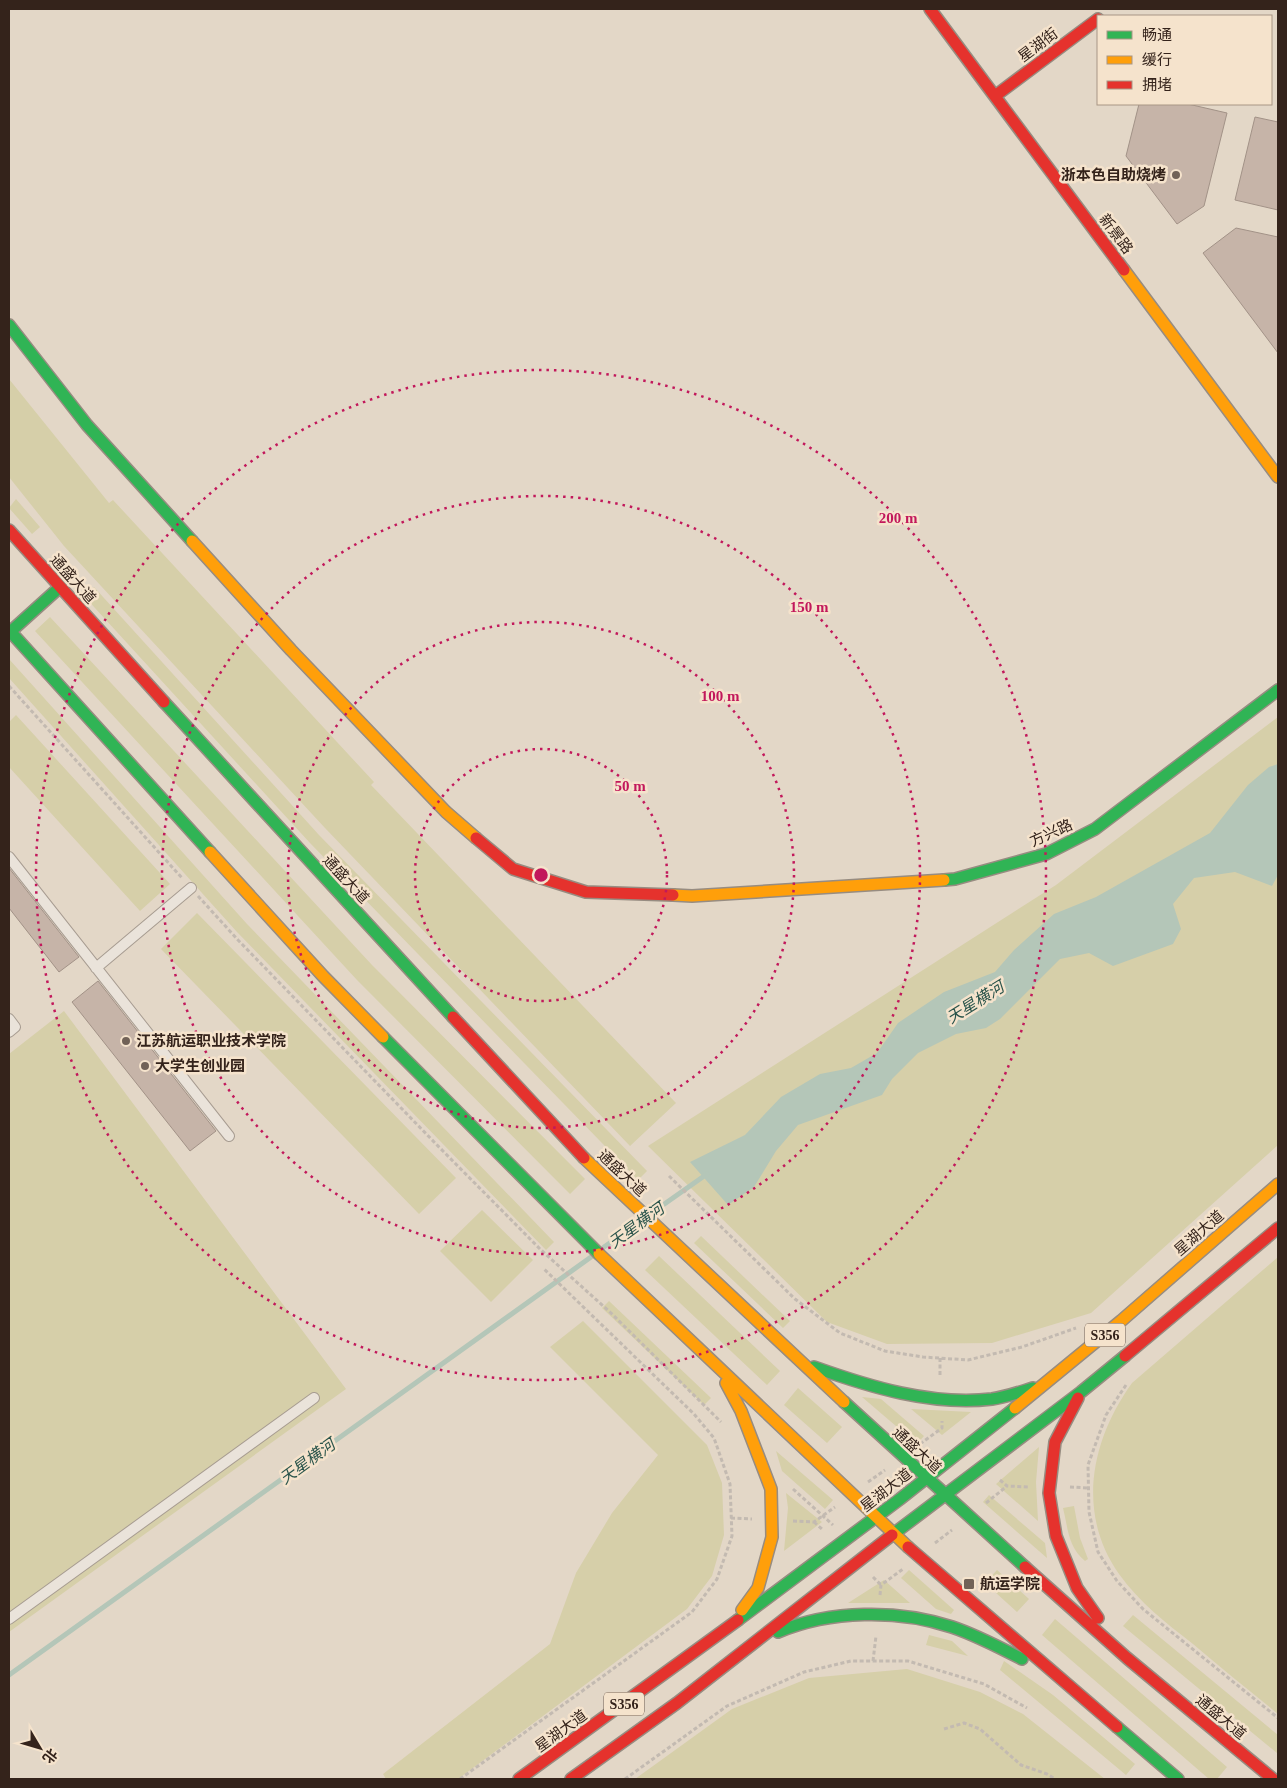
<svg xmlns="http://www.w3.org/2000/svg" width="1287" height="1788" viewBox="0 0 1287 1788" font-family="'Times New Roman','Noto Sans SC',serif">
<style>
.green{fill:#d6cfa9}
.water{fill:#b4c6b8}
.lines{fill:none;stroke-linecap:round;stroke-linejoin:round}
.stream{stroke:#b4c6b8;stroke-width:5}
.building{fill:#c6b4a8;stroke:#a29287}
.lane-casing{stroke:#a79c91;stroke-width:12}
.fast-casing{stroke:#978c81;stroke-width:14}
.slow-casing{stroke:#978c81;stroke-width:14}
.jam-casing{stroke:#978c81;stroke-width:14}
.path{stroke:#c3bab1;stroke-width:3;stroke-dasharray:4 2.5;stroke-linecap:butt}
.lane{stroke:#eae3da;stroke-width:10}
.fast{stroke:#30b455;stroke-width:11}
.slow{stroke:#ff9f0a;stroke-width:11}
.jam{stroke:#e5322d;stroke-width:11}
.ring{fill:none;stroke:#c2185b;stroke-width:2.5;stroke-dasharray:2.5 5}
.poi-dot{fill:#716257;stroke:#f5e3cc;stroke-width:2}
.labels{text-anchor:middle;stroke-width:5;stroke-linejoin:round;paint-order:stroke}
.shield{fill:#f5e3cc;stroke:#6e5d50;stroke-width:1}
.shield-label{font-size:14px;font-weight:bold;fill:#34231b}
.street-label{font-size:15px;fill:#34231b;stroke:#f5e3cc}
.poi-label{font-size:15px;font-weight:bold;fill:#34231b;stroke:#f5e3cc;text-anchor:start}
.water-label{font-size:16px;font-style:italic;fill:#2a544b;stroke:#f5e3cc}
.centre{fill:#c2185b;stroke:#f5e3cc;stroke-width:2.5}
.ring-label{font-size:15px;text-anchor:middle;font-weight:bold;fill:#c2185b;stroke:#f5e3cc;stroke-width:5;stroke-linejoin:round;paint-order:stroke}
</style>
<rect width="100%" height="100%" fill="#e3d7c7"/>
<path class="green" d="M9 379 109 503 113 500 374 782 371 785 676 1103 630 1146 325 828 64 546 9 477Z
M16 499 40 527 32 534 9 508Z
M94 587 319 835 647 1171 638 1180 310 843 84 596Z
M50 617 372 965 585 1179 570 1194 357 980 35 631Z
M9 659 247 924 554 1242 546 1250 237 932 9 678Z
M16 715 170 884 140 911 9 767V722Z
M1278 717V1145L1091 1313 992 1343 887 1344 827 1322 648 1146 1056 885Z
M197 913 456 1178 419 1214 161 949Z
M64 1011 346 1389 9 1632V1054Z
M482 1210 533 1260 491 1302 440 1251Z
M701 1236 790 1321 783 1328 694 1243Z
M659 1256 780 1371 767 1385 645 1270Z
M1278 1257V1714C1250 1691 1221 1668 1193 1644 1166 1623 1139 1602 1119 1574 1076 1513 1091 1440 1132 1383Z
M609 1301 711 1398 704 1405 602 1308Z
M583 1321 707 1445 722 1483 724 1535 712 1576 687 1609 458 1779H386L383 1774 550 1644 576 1573 612 1513 658 1455 550 1347Z
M798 1388 842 1427 827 1443 784 1405Z
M862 1397 881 1399 924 1436 917 1444Z
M911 1409 971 1412 942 1435Z
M1039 1447 1036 1482 1038 1521 996 1484Z
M776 1451 833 1500 825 1509 782 1471Z
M786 1493 822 1522 784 1551 788 1508Z
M989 1495 1045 1543 1047 1558 983 1502Z
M1074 1506 1080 1538 1088 1559 1085 1561C1068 1547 1068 1528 1063 1508Z
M909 1570 954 1610 951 1614 936 1609 901 1578Z
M997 1570 1029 1599 1017 1612 985 1583Z
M884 1580 910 1603H848Z
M1133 1615 1278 1735 1277 1753 1123 1626Z
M1055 1619 1227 1767 1217 1779H1209L1042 1635Z
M929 1635 952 1641 968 1656 926 1645Z
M1004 1661 1053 1695 1135 1764 1126 1775 1000 1670Z
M907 1669 980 1692 1023 1714 1105 1779H635L732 1709 809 1678Z"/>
<path class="water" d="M1278 764V875L1272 886 1235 872 1194 878 1173 904 1181 929 1173 944 1113 966 1089 953 1060 959 1000 1019 986 1028 956 1034 918 1053 892 1079 882 1095 798 1125 776 1151 754 1187 728 1205 690 1162 745 1135 781 1097 820 1074 851 1068 877 1053 898 1023 944 992 995 972 1014 950 1054 914 1096 897 1210 833 1248 785 1269 767Z"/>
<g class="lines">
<path class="stream" d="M653 1212 707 1174
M604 1247 640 1222
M9 1675 591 1257"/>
</g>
<path class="building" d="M1139 104H1188L1227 113 1204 206 1177 224 1126 156Z
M1255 117 1278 122V210L1235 200Z
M1236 228 1278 237V353L1203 253Z
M9 868 79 957 59 972 9 908Z
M98 981 216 1131 190 1151 72 1002Z"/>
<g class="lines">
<defs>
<path id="lane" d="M9 857 229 1136
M96 968 191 888
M9 1019 15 1027 9 1032
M9 1619 314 1398"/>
<path id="fast" d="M9 325 87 425 192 541
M9 630 210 852
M9 633 60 587
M164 702 453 1017
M944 880 955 879 1046 854 1095 829 1278 690
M383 1037 599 1254
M814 1367C870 1387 932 1406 992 1399 1006 1397 1020 1392 1033 1388
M844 1402 1025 1567
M892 1535 1081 1392 1125 1356
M738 1620 900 1499 1015 1408
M778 1632C830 1610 898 1609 952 1627 976 1635 999 1647 1022 1659
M1117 1727 1178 1779"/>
<path id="slow" d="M1124 270 1278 477
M192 541 291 650 446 812 476 838
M210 852 323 976 383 1037
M673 895 692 896 944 880
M584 1158 844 1402
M599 1254 908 1547
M726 1383 741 1411 771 1489 772 1537 758 1588 742 1610
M1015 1408 1121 1321 1278 1184"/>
<path id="jam" d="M930 9 1124 270
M995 96 1098 19
M9 530 164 702
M476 838 513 869 586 892 673 895
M453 1017 584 1158
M1125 1356 1278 1228
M1078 1398 1055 1442 1049 1493 1056 1536 1077 1588 1098 1618
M908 1547 1117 1727
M1025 1567 1127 1658 1273 1779
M519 1779 738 1620
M571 1779 677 1703 892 1535"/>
</defs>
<use href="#lane" class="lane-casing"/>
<use href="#fast" class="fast-casing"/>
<use href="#slow" class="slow-casing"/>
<use href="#jam" class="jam-casing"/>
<path class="path" d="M9 686 182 878
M198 896 238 940 437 1145 541 1250 611 1313 721 1422
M669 1176 795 1299 840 1333 885 1351 923 1357 968 1360 1022 1347 1076 1328
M940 1358V1377
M1126 1385 1106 1415 1088 1465 1089 1512 1098 1552 1117 1581 1143 1609 1278 1718
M920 1444 942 1428V1421
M1000 1480 1007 1486 1029 1487
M868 1482 885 1470
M1070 1487 1088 1488
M793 1489 833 1525
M986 1503 1007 1486
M731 1518 752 1519
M793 1521 814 1522 835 1507
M814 1522 823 1530
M935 1543 952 1530
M873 1577 881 1585
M880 1595 881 1585 903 1569
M873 1661 876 1636
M944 1729 964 1723 980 1729 1021 1765 1047 1774 1055 1779
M460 1779 692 1612 717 1579 732 1536 730 1484 714 1438 694 1414 544 1269
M625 1779 727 1706 804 1672 851 1661H908L984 1684 1027 1708"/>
<use href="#lane" class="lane"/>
<use href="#fast" class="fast"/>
<use href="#slow" class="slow"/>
<use href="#jam" class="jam"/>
</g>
<g class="ring">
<circle cx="541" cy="875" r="126"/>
<circle cx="541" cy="875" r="253"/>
<circle cx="541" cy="875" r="379"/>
<circle cx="541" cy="875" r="505"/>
</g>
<g class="poi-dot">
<circle cx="1176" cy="175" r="5"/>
<circle cx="126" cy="1041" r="5"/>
<circle cx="145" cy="1066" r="5"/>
<rect x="963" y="1578" width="12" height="12" rx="2.5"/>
</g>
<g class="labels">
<g class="shield">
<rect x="1085" y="1323.5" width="40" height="23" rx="4"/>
<rect x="604" y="1692.5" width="40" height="23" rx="4"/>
</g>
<g class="shield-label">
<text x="1105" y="1340">S356</text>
<text x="624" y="1709">S356</text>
</g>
<g class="street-label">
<text transform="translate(1038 45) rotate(-37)" y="5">星湖街</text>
<text transform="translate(1116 234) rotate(53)" y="5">新景路</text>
<text transform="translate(73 579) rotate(48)" y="5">通盛大道</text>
<text transform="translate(1051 833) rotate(-24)" y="5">方兴路</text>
<text transform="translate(346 879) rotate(47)" y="5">通盛大道</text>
<text transform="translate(622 1173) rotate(43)" y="5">通盛大道</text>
<text transform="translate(1199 1233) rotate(-41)" y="5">星湖大道</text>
<text transform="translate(917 1450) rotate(43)" y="5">通盛大道</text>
<text transform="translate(886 1490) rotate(-38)" y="5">星湖大道</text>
<text transform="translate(1221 1717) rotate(40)" y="5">通盛大道</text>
<text transform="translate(561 1731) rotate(-36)" y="5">星湖大道</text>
</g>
<g class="poi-label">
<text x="1166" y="180" text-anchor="end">浙本色自助烧烤</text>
<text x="136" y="1046">江苏航运职业技术学院</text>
<text x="155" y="1071">大学生创业园</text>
<text x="980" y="1589">航运学院</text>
</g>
<g class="water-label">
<text transform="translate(975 1002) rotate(-32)" y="6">天星横河</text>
<text transform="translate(636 1225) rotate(-36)" y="6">天星横河</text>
<text transform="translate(307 1461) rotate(-36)" y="6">天星横河</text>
</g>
</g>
<circle cx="541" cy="875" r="8" class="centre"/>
<g class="ring-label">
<text x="898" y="523">200 m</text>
<text x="809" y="612">150 m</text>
<text x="720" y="701">100 m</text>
<text x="630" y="791">50 m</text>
</g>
<rect width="1287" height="1788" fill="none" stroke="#34231b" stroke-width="20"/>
<rect x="1097" y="15" width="175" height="90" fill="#f5e3cc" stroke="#a89685"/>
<rect x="1107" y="31" width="25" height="8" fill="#30b455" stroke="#a89685"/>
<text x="1142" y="40" font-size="15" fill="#34231b">畅通</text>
<rect x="1107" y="56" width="25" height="8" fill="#ff9f0a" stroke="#a89685"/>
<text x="1142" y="65" font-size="15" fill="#34231b">缓行</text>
<rect x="1107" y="81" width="25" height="8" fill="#e5322d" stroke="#a89685"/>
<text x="1142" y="90" font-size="15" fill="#34231b">拥堵</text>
<g transform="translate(40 1748) rotate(128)" stroke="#f5e3cc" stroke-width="4" paint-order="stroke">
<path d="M0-4L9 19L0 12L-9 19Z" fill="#34231b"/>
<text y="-8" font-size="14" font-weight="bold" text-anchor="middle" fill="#34231b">北</text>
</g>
</svg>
